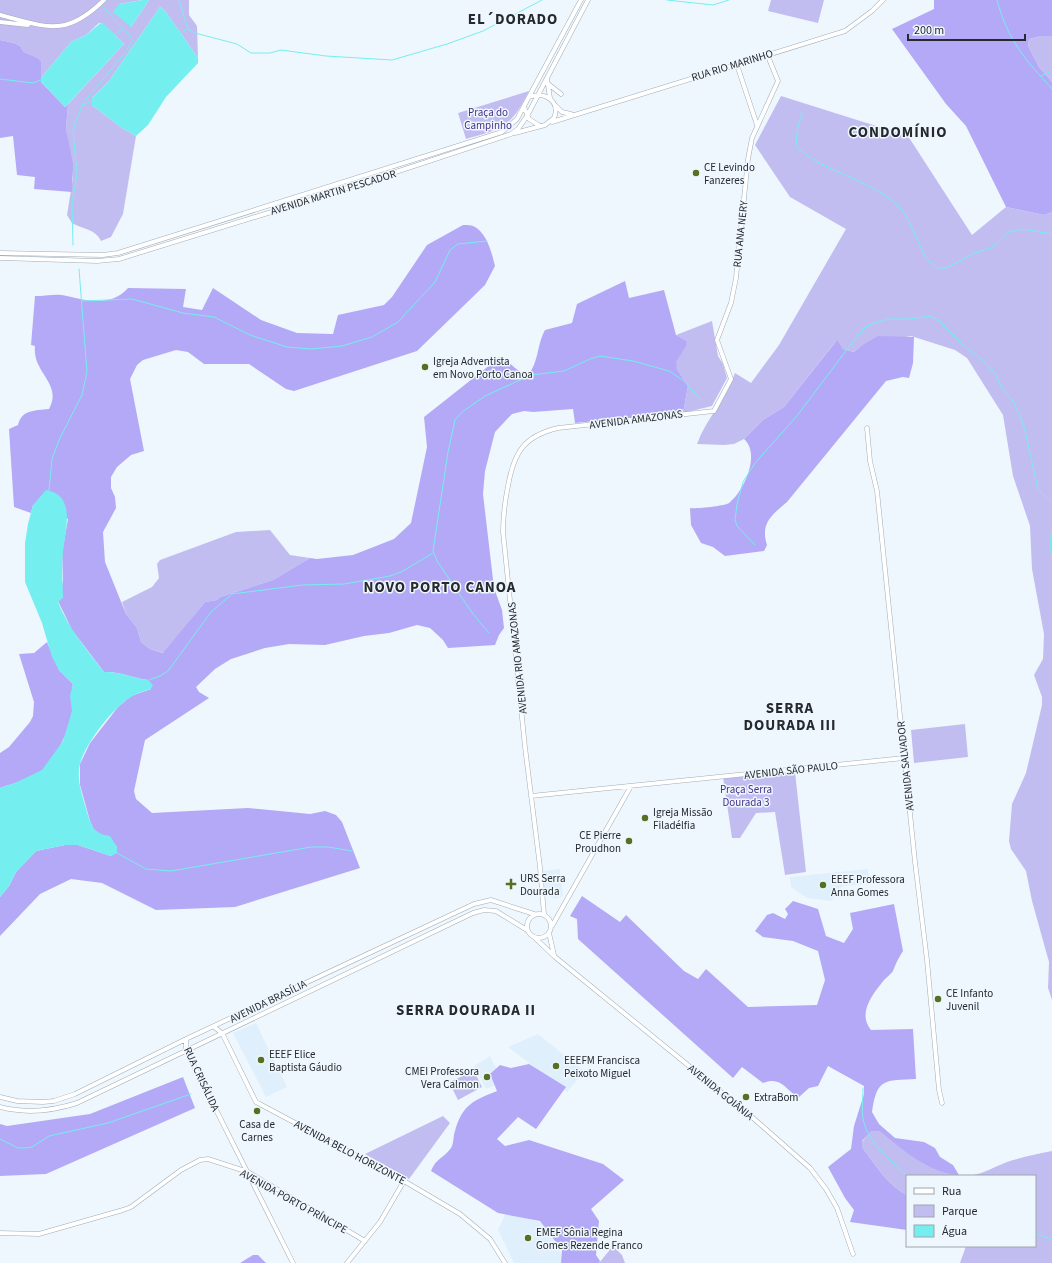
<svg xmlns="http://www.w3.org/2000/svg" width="1052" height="1263" viewBox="0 0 1052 1263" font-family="'Source Sans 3',sans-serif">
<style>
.built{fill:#dfeffc}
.green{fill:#c2bdf1}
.forest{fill:#b3a9f6}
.water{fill:#75eef0}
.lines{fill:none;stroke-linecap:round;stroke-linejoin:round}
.stream{stroke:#75eef0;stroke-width:1}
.tertiary-casing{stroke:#a0acb6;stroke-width:5}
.tertiary{stroke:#fff;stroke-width:4}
.poi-dot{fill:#567023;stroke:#eff7fe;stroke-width:1.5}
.labels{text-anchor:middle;stroke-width:3;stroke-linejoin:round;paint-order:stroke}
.street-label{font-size:11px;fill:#262a2e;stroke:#eff7fe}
.park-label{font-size:11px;fill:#453087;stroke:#eff7fe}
.poi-label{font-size:11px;fill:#262a2e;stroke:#eff7fe;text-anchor:start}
.district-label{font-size:15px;font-weight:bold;letter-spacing:1px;fill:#262a2e;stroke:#eff7fe}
</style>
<rect width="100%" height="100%" fill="#eff7fe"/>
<path class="built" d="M560 869 563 896 554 899 545 893 542 871Z
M868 869 869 884 843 886 831 901 807 898 791 887 790 877Z
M256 1023 287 1087 266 1097 233 1033Z
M538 1034 584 1071 567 1092 508 1047Z
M490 1056 496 1068 494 1086 486 1089 474 1066Z
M506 1212 546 1224 559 1246 563 1263H514L498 1230Z"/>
<path class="green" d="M0 0H143L119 4 131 27 149 0H189V15L197 26 198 58 165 11 160 7 109 81 92 98V105L122 128 136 136 123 214 111 237 101 241C96 229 82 229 72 223L67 215 73 178 66 129 68 104 124 44 102 23H99L86 35 71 42 41 78V63L38 58 24 52 20 46 14 43 0 40Z
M771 0H824L818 23 768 11Z
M1042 36H1052V82L1039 67 1028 46 1029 39Z
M529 91C511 127 503 129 466 139L458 113Z
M781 96 908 136 972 235 1006 207 1044 215 1052 212V1000L1048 988 1049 962 1032 901 1026 871 1011 849 1009 841 1012 804 1026 773 1042 705V697L1034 675 1043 659 1044 634 1032 569 1030 526 1013 476 1003 415 967 358 955 350 911 336 861 346 854 352 843 349 836 341 784 407 763 420 744 439 734 444 724 445 697 444C706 419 726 399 735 373L751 383 779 345 846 229 790 197 755 145Z
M712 321 718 356 723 364 727 378 712 406 683 413 688 386 677 369 675 362 687 341 676 335Z
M270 530 290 555 310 558 273 580 220 597 217 600 205 602 164 653 150 649 141 642 137 628 126 614 122 602 152 587 159 578 157 564 160 560 236 532Z
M965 724 968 757 914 763 911 730Z
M795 772 806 872 785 875 775 812 756 813 740 838H732L723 777Z
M474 1071 482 1087 458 1100 449 1082Z
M443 1116 450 1123 409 1179 365 1154Z
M871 1130 879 1131C906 1152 936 1180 973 1175 985 1173 996 1166 1007 1162 1022 1157 1037 1154 1052 1151V1263H960L966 1246H1035V1176H907V1195C887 1185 875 1164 862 1147V1142Z
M613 1246 622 1255 625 1263H599Z"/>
<path class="forest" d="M934 0H1052V36H1042L1029 39 1028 46 1039 67 1052 82V212L1044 215 1006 207 966 126 946 104 892 29 934 9Z
M0 40 14 43 20 46 24 52 38 58 41 62V82L65 107 68 104 66 129 73 164 72 192 34 189 35 177 17 175 13 136 0 138Z
M463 225C466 225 471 225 473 226 487 232 492 254 495 266L485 285 417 351 294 391 286 389 249 364H204L188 352 176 350 143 360 137 365 130 379 144 451 131 455 117 467 111 477V488L115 497 116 508 103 532 105 562 126 614 137 628 141 642 150 649 163 653 205 602 217 600 220 597 273 580 310 558 317 559 353 555 394 539 411 523 427 447 424 417 500 357C511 362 515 371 528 375 539 362 537 344 545 330L572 323 577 304 625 281 629 298 664 290 676 335 687 341 686 346 676 362 677 369 688 386 683 413 575 423 573 409 533 412 524 411 512 414 495 432 485 471 483 494 494 588 502 610 504 628 499 635 495 645 448 648 443 640 430 628 417 625 389 633 364 636 325 645 289 644 265 648 231 659 215 669 196 687 199 692 209 698 145 740 134 791 136 799 152 813 248 808 310 814 325 811 336 815 342 822 360 868 235 907 156 910 102 883 71 879 40 894 0 936V897L9 886 16 872 36 851 65 845H78L111 856 117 847 113 842 94 830 90 821 80 785V764L90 743 118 707 131 696 151 689 148 680C133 678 118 671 104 672L72 630 58 601 63 581 62 553 68 519 33 505 31 513 14 507 9 429 18 425C22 409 35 411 49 409 63 383 32 373 35 346L31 345 35 296C45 296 57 293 67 296 88 301 111 307 128 288L186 289 183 307 202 310 213 288 261 320 297 333 333 334 338 315 384 305 392 297 427 245Z
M878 336 914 337 913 363 909 378 903 377 886 381 787 502C772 515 760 523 767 545L764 551 725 556 713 547 701 543 691 525 690 508C696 509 725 506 729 503 744 491 761 454 744 439L763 420 784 407 837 340 843 349 854 352 861 346Z
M47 642 59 670 73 684C70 697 73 702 72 712 70 730 56 757 43 770 34 778 11 784 0 788V753L9 747 30 722 33 716 34 702 19 654 34 653Z
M582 896 620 922 626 915 684 971 698 979 706 969 748 1007 817 1005 825 980 818 951 793 941 763 937 755 931 767 915 773 913 785 919 788 914 785 909 793 901 818 909 826 936 844 943 853 929 850 913 894 904 903 951C898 959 896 963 893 971 891 974 887 977 884 980 873 994 857 1013 871 1030L913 1029 916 1079C885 1081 877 1077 872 1112L879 1124 895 1138 924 1142 935 1148 940 1157 953 1165 959 1175C931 1175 900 1148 879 1131H871L862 1141V1147C875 1164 887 1185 907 1195V1230L850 1222 854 1210 845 1198 828 1167 851 1149 854 1126 864 1094V1086L828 1066 818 1086 809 1088 798 1098C785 1088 780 1076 763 1083L742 1067 733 1078 578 939 577 919 570 916Z
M529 1064 566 1087 536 1129 518 1117 497 1139 505 1146 529 1140 603 1164 624 1180 591 1209 599 1221 596 1255 600 1261 599 1263H561L562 1250 540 1221 498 1213 431 1171C436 1158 444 1158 451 1148 454 1144 453 1136 455 1131 462 1105 474 1100 497 1091L490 1074 500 1065 511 1068Z
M183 1077 195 1108 46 1174 0 1176V1124L7 1126 90 1114Z
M253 1255H258L266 1263H240Z"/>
<path class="water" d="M143 0H149L131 27 113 12 119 4Z
M160 7 165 11 198 58V63L166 97 148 125 136 136 122 128 92 105V98L109 81Z
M102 22 124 44 65 107 41 82V78L71 42 86 35Z
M46 490C77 495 65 531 63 552 61 567 63 583 63 598L58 602C68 628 87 650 104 672 118 671 133 678 148 680L153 685 151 689C144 691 137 693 131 697 113 707 85 744 80 764 76 780 83 797 87 812 91 826 94 834 110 836L117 847V853L111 856 78 845H65L36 851 16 872 9 886 0 897V788L15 783 42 770 63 741 72 711 70 696 73 684 59 670 52 657 42 623 25 582V543L28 524 33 505Z"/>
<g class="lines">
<path class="stream" d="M179 0 188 29 195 33 237 44 251 53H270L281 50 326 56 392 60 447 44 483 31 542 0
M667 0 713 5 729 0
M997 0C1008 41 1025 59 1052 89
M180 33 187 29
M114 35 123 29
M1041 76 1052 71
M0 79 33 83 41 80
M82 106 92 101
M802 112C800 121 793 140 798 148 823 172 869 179 896 204 916 221 916 254 937 268H946L975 253 991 248 1009 232 1022 229 1052 234
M73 245 72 204 77 174 73 132 75 124 83 103 126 52 132 41 131 37 104 8
M82 301 132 299 183 313 214 317 250 335 287 347 311 349 342 346 372 337 398 322 435 282 450 250 458 244 487 241
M49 490 52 459 59 440 82 395 87 372 79 269
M1052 530 1050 544 1052 559
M755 545 737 526 735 520 737 504 743 482 755 463 796 417 858 335 868 325 888 319H910L930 316 938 320 961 343 987 364 996 375 1001 387 1014 402 1024 426 1038 489 1052 503
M489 633 473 614 437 561 433 551 448 452 455 420 462 412 485 396 531 375 564 371 590 359 600 356 633 361 669 371 684 381 701 400
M149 680 160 676 168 671 211 612 232 594 302 585 344 584 390 576 401 572 433 553
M117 853 146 869 171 871 311 847H328L352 851
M863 1088C863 1099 861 1113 864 1123 870 1144 891 1162 908 1176
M0 1139 18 1148H25L32 1147 49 1136 108 1123 191 1094
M1035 1234 1052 1239"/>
<defs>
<path id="tertiary" d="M0 15C47 27 65 38 104 0
M0 22 28 25
M737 65 757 125
M547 79 550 98
M547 83 561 94
M555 105 562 112 571 114
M524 107 529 119 540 126
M552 122 845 31 872 11 883 0
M515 133 545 125 554 118C561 101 544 91 529 97
M0 253 103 255 118 253 502 132 517 119 581 0
M0 258 97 261 119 259 323 196 511 134 518 129 527 116 588 0
M867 428 870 461 877 491 915 862 927 960 939 1090 942 1103
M531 796 904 758
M527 926a12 12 0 1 1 24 0a12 12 0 1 1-24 0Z
M544 914 540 867 525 747 503 532C503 516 505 501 508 486 514 452 524 436 558 428L714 411 731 379 717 340 731 303 736 278 748 159 752 138 778 81 767 54
M552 926 631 786
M549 933 554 955
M534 937 555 957 753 1118 810 1168 826 1189 837 1208 853 1254
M214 1027 222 1033 256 1102 404 1181 460 1214 490 1239 505 1263
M186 1039V1050L293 1263
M0 1097 17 1101 43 1102 54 1101 75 1094 186 1039 474 904 491 900 534 914
M0 1107C26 1114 52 1111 77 1103L473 913 484 910 496 911 527 930
M0 1233 39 1234 123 1210 131 1207 181 1170 200 1160 208 1159 248 1172 365 1241
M347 1263 380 1222 404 1181"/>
</defs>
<use href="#tertiary" class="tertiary-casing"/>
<use href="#tertiary" class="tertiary"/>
</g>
<g class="poi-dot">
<circle cx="696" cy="173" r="4"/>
<circle cx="425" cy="367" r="4"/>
<circle cx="645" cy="818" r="4"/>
<circle cx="629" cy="841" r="4"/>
<path d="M509 878h4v4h4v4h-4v4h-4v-4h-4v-4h4z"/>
<circle cx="823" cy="885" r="4"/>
<circle cx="938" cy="999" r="4"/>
<circle cx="261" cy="1060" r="4"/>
<circle cx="556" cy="1066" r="4"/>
<circle cx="487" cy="1077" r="4"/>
<circle cx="746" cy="1097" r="4"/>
<circle cx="257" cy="1111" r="4"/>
<circle cx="528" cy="1238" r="4"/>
</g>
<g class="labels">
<g class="street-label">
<text transform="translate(732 65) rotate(-17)" y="4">RUA RIO MARINHO</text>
<text transform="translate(333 192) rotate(-17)" y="4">AVENIDA MARTIN PESCADOR</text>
<text transform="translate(740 234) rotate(-84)" y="4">RUA ANA NERY</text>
<text transform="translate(636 419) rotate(-7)" y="4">AVENIDA AMAZONAS</text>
<text transform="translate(517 658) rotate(-96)" y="4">AVENIDA RIO AMAZONAS</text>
<text transform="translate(905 766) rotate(-96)" y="4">AVENIDA SALVADOR</text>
<text transform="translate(791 770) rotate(-6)" y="4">AVENIDA SÃO PAULO</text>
<text transform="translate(268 1001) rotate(-26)" y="4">AVENIDA BRASÍLIA</text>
<text transform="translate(202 1079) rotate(65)" y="4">RUA CRISÁLIDA</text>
<text transform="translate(721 1092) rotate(39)" y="4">AVENIDA GOIÂNIA</text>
<text transform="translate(350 1152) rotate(28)" y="4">AVENIDA BELO HORIZONTE</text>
<text transform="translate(294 1201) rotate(29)" y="4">AVENIDA PORTO PRÍNCIPE</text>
</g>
<g class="park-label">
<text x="488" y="116">Praça do<tspan x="488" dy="13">Campinho</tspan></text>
<text x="746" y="793">Praça Serra<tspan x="746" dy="13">Dourada 3</tspan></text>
</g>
<g class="poi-label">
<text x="704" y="171">CE Levindo<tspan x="704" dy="13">Fanzeres</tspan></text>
<text x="433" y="365">Igreja Adventista<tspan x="433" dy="13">em Novo Porto Canoa</tspan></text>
<text x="653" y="816">Igreja Missão<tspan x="653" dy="13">Filadélfia</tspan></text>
<text x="621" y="839" text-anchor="end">CE Pierre<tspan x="621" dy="13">Proudhon</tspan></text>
<text x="520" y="882">URS Serra<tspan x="520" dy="13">Dourada</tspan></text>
<text x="831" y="883">EEEF Professora<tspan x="831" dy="13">Anna Gomes</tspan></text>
<text x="946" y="997">CE Infanto<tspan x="946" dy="13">Juvenil</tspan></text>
<text x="269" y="1058">EEEF Elice<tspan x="269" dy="13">Baptista Gáudio</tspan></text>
<text x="564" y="1064">EEEFM Francisca<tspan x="564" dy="13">Peixoto Miguel</tspan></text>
<text x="479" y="1075" text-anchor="end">CMEI Professora<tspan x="479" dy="13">Vera Calmon</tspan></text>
<text x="754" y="1101">ExtraBom</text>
<text x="257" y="1128" text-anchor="middle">Casa de<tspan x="257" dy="13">Carnes</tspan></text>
<text x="536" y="1236">EMEF Sônia Regina<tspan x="536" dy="13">Gomes Rezende Franco</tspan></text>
</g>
<g class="district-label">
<text x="513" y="24">EL´DORADO</text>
<text x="898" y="137">CONDOMÍNIO</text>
<text x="440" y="592">NOVO PORTO CANOA</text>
<text x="790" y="713">SERRA<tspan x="790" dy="17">DOURADA III</tspan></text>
<text x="466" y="1015">SERRA DOURADA II</text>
</g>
</g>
<rect x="906" y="1175" width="130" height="72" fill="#eff7fe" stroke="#9fa5ab"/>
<rect x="914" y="1188" width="20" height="6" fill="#ffffff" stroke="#9fa5ab"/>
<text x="942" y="1195" font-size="12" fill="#262a2e">Rua</text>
<rect x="914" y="1205" width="20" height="12" fill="#c2bdf1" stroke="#9fa5ab"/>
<text x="942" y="1215" font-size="12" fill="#262a2e">Parque</text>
<rect x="914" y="1225" width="20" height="12" fill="#75eef0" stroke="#9fa5ab"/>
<text x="942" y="1235" font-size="12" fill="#262a2e">Água</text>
<path d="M908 34v6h117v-6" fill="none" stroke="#262a2e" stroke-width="2"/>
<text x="914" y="34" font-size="12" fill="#262a2e" stroke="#eff7fe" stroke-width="3" paint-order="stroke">200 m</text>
</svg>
